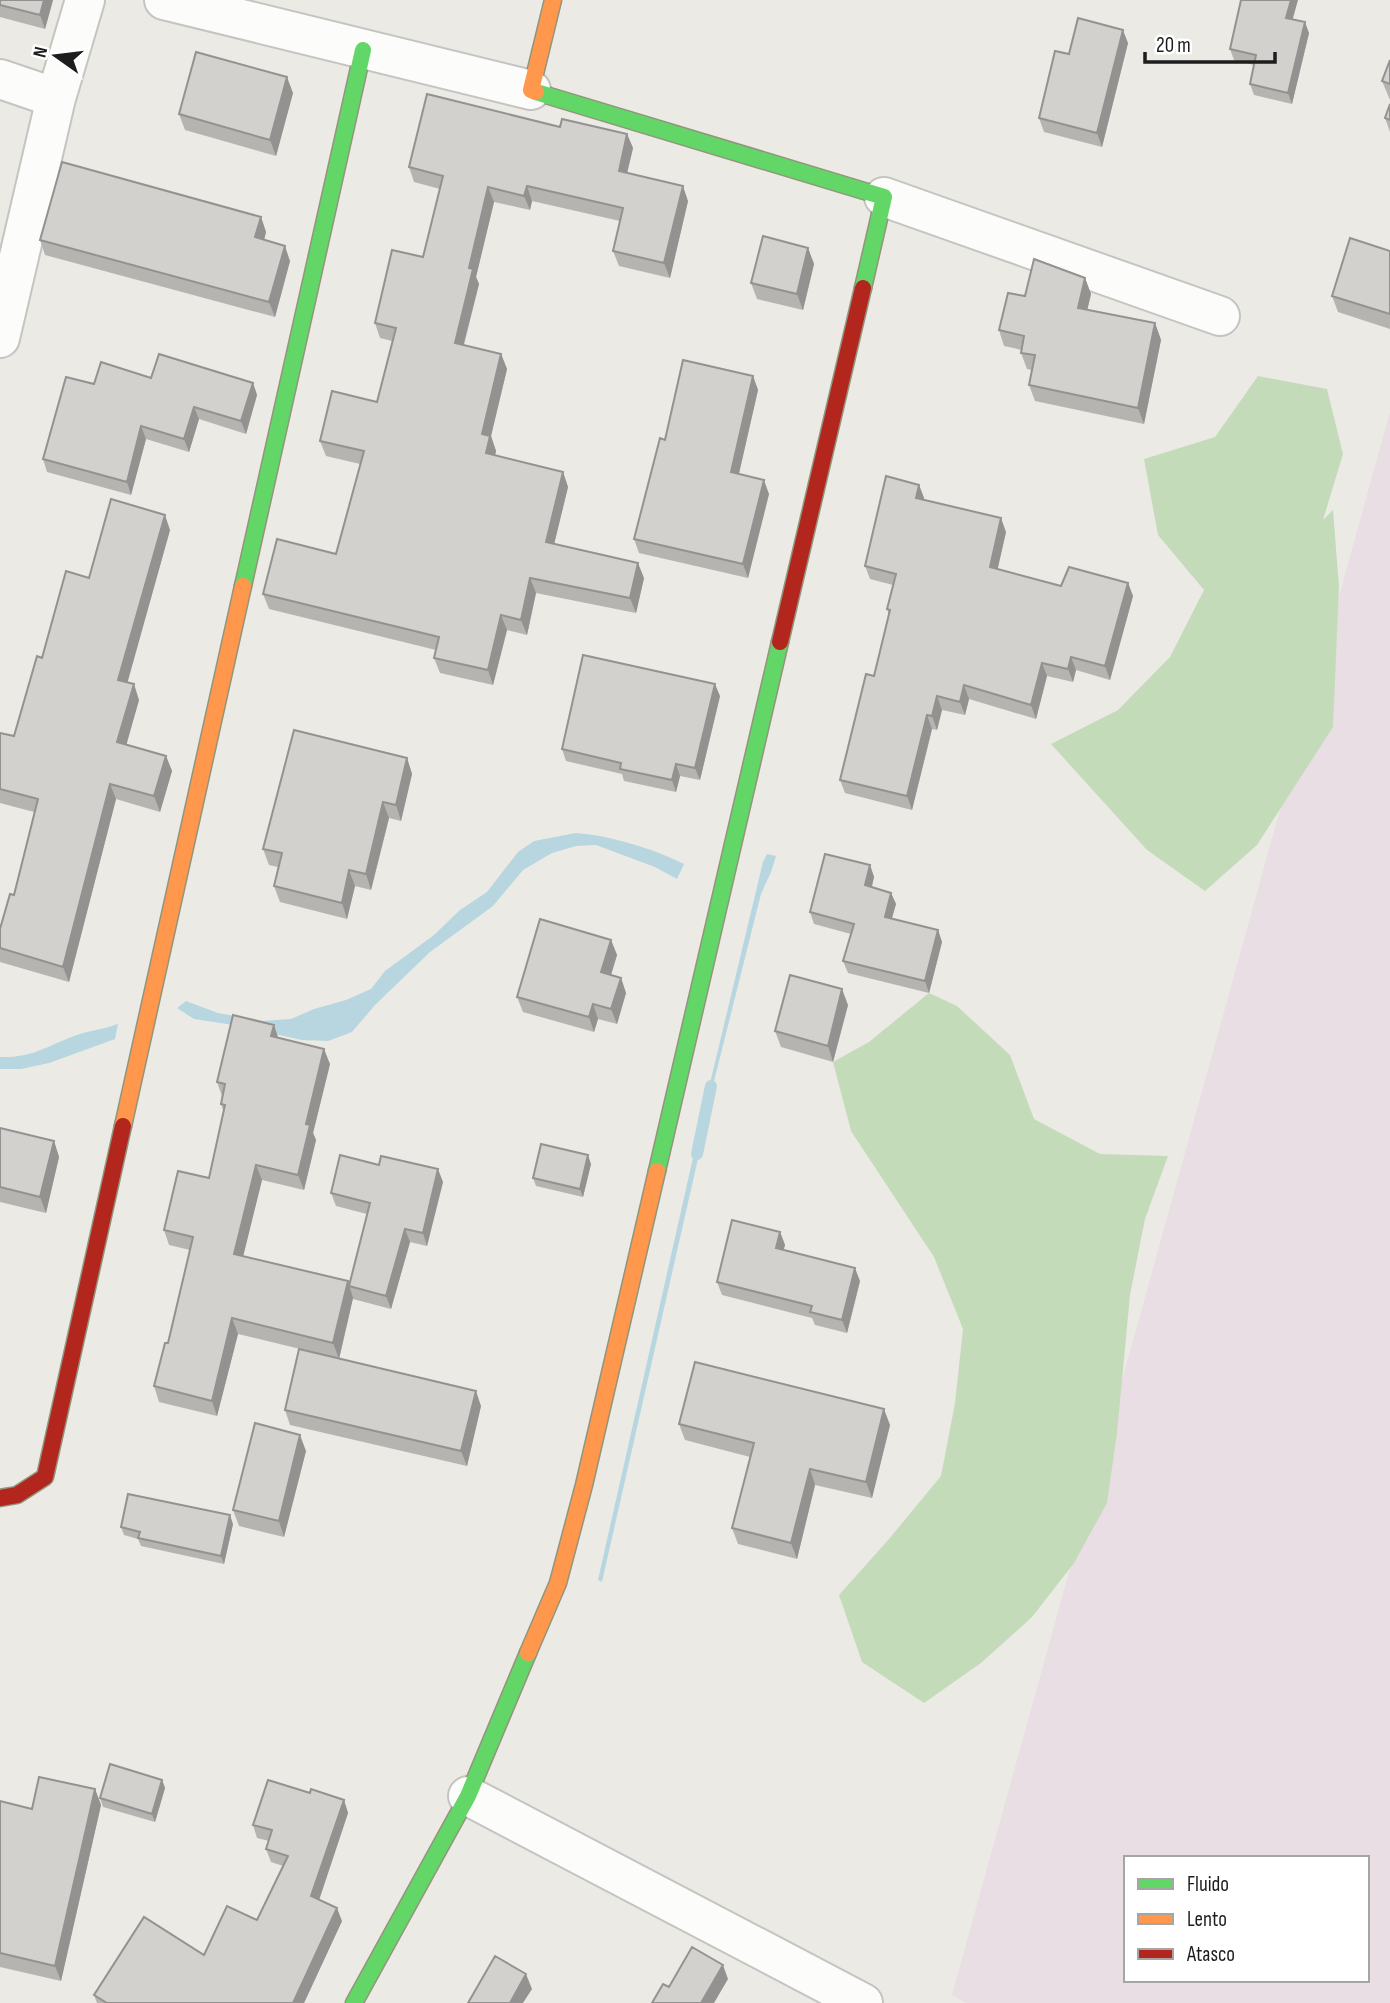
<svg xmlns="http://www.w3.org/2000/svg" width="1390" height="2003" viewBox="0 0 1390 2003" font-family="'Sofia Sans Condensed',sans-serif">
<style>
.industrial{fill:#e9dee4;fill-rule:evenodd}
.forest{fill:#c4dbba}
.water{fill:#b7d6df}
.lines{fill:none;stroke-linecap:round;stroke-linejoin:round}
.stream{stroke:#b7d6df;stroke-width:12}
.street-casing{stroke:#c4c4c1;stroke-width:42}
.fast-casing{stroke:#92957c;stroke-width:19}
.slow-casing{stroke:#92957c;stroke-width:19}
.jam-casing{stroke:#92957c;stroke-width:19}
.street{stroke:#fcfcfb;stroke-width:38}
.fast{stroke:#63d668;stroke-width:16}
.slow{stroke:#ff974d;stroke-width:16}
.jam{stroke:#b3261e;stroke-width:16}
.wall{fill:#b5b4b1}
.shaded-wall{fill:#949290}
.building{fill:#d3d1ce;stroke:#949290;stroke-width:2}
</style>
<rect width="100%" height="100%" fill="#ebeae5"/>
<path class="industrial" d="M1390 412V2003H966L952 1995ZM1126 1858H1367V1980H1126Z"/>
<path class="forest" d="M1258 376 1327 389 1343 454 1323 520 1333 510 1339 587 1333 727 1257 845 1205 891 1147 850 1051 744 1118 710 1170 657 1204 590 1158 535 1144 459 1215 437Z
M929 993 957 1006 1010 1055 1034 1119 1100 1154 1168 1156 1145 1219 1130 1295 1117 1433 1107 1503 1074 1563 1032 1617 981 1663 924 1703 862 1662 839 1595 889 1539 941 1476 955 1403 963 1329 934 1257 851 1131 833 1062 869 1042Z"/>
<path class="water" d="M576 833C611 836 652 848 684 864L677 879 655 867 596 845 576 846 552 853 523 870 493 906 430 952 375 1005 352 1032 328 1041 302 1040 240 1026 194 1019 177 1008 186 1001 218 1013 262 1021 291 1019 314 1009 346 1000 371 989 385 971 434 935 460 910 487 892 518 852 534 841Z
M767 854 776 856 771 872 761 894 709 1101 706 1100 763 862Z
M118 1024 115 1039 49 1063 21 1069H0V1057C30 1058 44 1048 69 1038 84 1031 102 1030 118 1024Z
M697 1140 702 1141 602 1582 598 1580Z"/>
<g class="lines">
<path class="stream" d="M697 1154 711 1086"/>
<defs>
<path id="street" d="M164 0 531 90
M0 79 56 98
M884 197 1220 316
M0 338 56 98 85 0
M468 1796 863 2003"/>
<path id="fast" d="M536 92 884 197 863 288
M243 586 363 50
M657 1171 780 642
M354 2003 468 1796 528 1653"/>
<path id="slow" d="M536 92 531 90 553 0
M123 1126 243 586
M528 1653 558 1583 584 1485 657 1171"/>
<path id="jam" d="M780 642 863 288
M0 1498 17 1495 45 1477 123 1126"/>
</defs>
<use href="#street" class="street-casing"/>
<use href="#fast" class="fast-casing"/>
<use href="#slow" class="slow-casing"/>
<use href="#jam" class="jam-casing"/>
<use href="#street" class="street"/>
<use href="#fast" class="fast"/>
<use href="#slow" class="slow"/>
<use href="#jam" class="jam"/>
</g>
<path class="wall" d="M0 0H53L45 29 0 17Z
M1293 19 1309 33 1292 104 1254 95 1250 84 1254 65 1234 60 1230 49Z
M1128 43 1102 147 1044 132 1039 118 1069 54Z
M1390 60V100L1382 81Z
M293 93 276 156 185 130 179 114Z
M1390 104V132L1385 118Z
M560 127 627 134 633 148 627 173 688 201 670 278 619 266 613 251 620 221 532 201 530 210 494 202 476 277 479 284 464 345 501 354 507 369 491 436 496 451 495 455 563 472 568 487 554 544 644 578 636 613 536 593 527 635 507 630 493 685 440 673 434 658 436 650 269 609 263 594 336 554 360 464 326 456 320 441 377 402 392 341 380 338 375 323 423 257 440 189 414 182 409 167Z
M261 217 266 232 264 240 290 261 275 317 45 255 40 240Z
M808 248 814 264 803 310 757 299 751 283Z
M1390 251V329L1338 312 1332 296Z
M1085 278 1091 294 1087 310 1155 323 1161 340 1144 424 1035 401 1029 385 1032 370 1027 369 1021 353 1022 350 1004 346 999 330 1025 296Z
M753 376 758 390 739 474 769 494 748 578 639 553 634 539 665 440Z
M151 378 253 383 257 395 246 434 199 419 189 452 146 439 131 495 47 472 43 459 94 384Z
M919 485 924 498V500L1006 532 997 569 1061 586 1128 583 1133 596 1110 680 1076 670 1073 682 1047 676 1036 719 969 699 965 715 942 710 937 730 932 729 912 810 845 793 840 780 874 676 889 615 887 609 893 585 870 579 865 566Z
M170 530 127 682 139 700 126 744 166 756 172 771 160 812 116 799 69 982 0 962V929L14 895 34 812 0 803V733L14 736 42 658 89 578Z
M720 696 700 780 680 776 676 792 624 781 622 774 566 761 562 749Z
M407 758 412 774 401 821 389 818 371 890 355 886 347 919 280 902 274 886 278 867 269 865 263 849Z
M870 865 874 877 872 887 891 893 896 904 892 918 938 930 942 942 929 993 848 973 843 961 851 934 814 924 810 912Z
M611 940 617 955 611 975 621 978 626 993 617 1024 598 1019 594 1032 523 1012 517 997Z
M848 1005 833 1062 781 1047 775 1031Z
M278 1038 330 1064 313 1133 316 1140 304 1190 262 1180 243 1256 349 1284 367 1214 336 1206 331 1193 443 1182 427 1246 410 1242 391 1309 353 1299V1298L339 1359 481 1406 467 1466 290 1425 285 1410 325 1355 238 1334 217 1416 159 1402 154 1386 168 1343 190 1250 169 1245 164 1230 209 1178 224 1113 221 1104 222 1096 217 1082Z
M0 1128 54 1141 59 1157 46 1213 0 1202Z
M591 1164 583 1197 536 1186 533 1178Z
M780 1232 785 1245 783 1250 860 1281 847 1333 815 1325 812 1318 722 1295 717 1282Z
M679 1424 890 1425 872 1498 815 1485 797 1559 738 1544 732 1528 750 1457 685 1440Z
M306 1451 284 1537 239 1526 233 1510Z
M233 1524 224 1564 141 1546 138 1539 124 1535 121 1527Z
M162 1780 165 1788 155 1822 103 1807 100 1798Z
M95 1789 101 1805 61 1981 0 1967V1801L32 1809Z
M310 1793 344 1800 348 1813 319 1900 342 1921 304 2003H97L94 1995 204 1955 257 1920 283 1866 271 1862 266 1849 269 1841 257 1838 253 1825Z"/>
<path class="shaded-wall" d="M44 0H53L45 29 40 15Z
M1291 0H1298L1290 29 1286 18Z
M1305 22 1309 33 1292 104 1288 93Z
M1123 30 1128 43 1102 147 1097 133Z
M287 77 293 93 276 156 270 140Z
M627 134 633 148 624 186 619 171Z
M527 186 532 201 530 210 524 196Z
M683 186 688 201 670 278 664 263Z
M488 187 494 202 476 277 479 284 460 358 455 343 469 268Z
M261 217 266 232 261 252 255 237Z
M285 246 290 261 275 317 269 302Z
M808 248 814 264 803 310 797 294Z
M1085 278 1091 294 1084 324 1078 308Z
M1155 323 1161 340 1144 424 1138 408Z
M501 354 507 369 491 436 496 451 492 468 486 453 482 434Z
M753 376 758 390 736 486 731 472Z
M253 383 257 395 246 434 241 421Z
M194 407 199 419 189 452 184 439Z
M141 426 146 439 131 495 127 482Z
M563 472 568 487 551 557 546 542Z
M764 480 769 494 748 578 743 564Z
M919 485 924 498 921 512 916 498Z
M165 515 170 530 124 695 118 680Z
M1001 518 1006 532 995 581 990 567Z
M638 563 644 578 636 613 630 598Z
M530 578 536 593 527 635 521 620Z
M1128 583 1133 596 1110 680 1105 666Z
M501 615 507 630 493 685 488 670Z
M1071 657 1076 670 1073 682 1068 669Z
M1042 663 1047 676 1036 719 1031 705Z
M134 684 139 700 123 757 117 742Z
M715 684 720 696 700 780 695 768Z
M964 685 969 699 965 715 960 702Z
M937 696 942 710 937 730 932 716Z
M927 715 932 729 912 810 907 796Z
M166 756 172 771 160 812 154 796Z
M407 758 412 774 401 821 396 805Z
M676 764 680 776 676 792 672 780Z
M110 784 116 799 69 982 63 967Z
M383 802 389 818 371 890 366 874Z
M870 865 874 877 869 897 865 885Z
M349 870 355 886 347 919 342 903Z
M891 893 896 904 889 928 885 917Z
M938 930 942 942 929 993 925 981Z
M611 940 617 955 607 988 601 972Z
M621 978 626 993 617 1024 611 1009Z
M842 989 848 1005 833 1062 828 1046Z
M593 1004 598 1019 594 1032 589 1017Z
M274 1025 279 1040 271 1036Z
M324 1049 330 1064 313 1133 316 1140 304 1190 298 1175 306 1124Z
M54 1141 59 1157 46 1213 40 1197Z
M588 1155 591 1164 583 1197 580 1189Z
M256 1165 262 1180 240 1269 234 1254Z
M438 1169 443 1182 427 1246 423 1233Z
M405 1229 410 1242 391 1309 386 1296Z
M780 1232 785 1245 781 1261 776 1248Z
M855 1268 860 1281 847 1333 842 1320Z
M348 1281 353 1298 339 1359 333 1343Z
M232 1318 238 1334 217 1416 212 1401Z
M476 1391 481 1406 467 1466 461 1451Z
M884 1409 890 1425 872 1498 866 1482Z
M300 1435 306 1451 284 1537 279 1521Z
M810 1469 815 1485 797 1559 791 1543Z
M230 1515 233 1524 224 1564 221 1556Z
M162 1780 165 1788 155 1822 152 1814Z
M95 1789 101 1805 61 1981 55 1966Z
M344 1800 348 1813 316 1909 311 1896Z
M337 1908 342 1921 304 2003H293Z
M723 1965 728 1979 714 2003H701Z
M526 1974 532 1989 523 2003H510Z"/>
<path class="building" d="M0 0H44L40 15 0 5Z
M1241 0H1291L1286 18 1305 22 1288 93 1250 84 1256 55 1230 49Z
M1078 18 1123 30 1097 133 1039 118 1055 51 1069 54Z
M196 52 287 77 270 140 179 114Z
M1390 60V84L1382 81Z
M427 94 560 127 562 119 627 134 619 171 683 186 664 263 613 251 623 208 527 186 524 196 488 187 469 268 473 269 455 343 501 354 482 434 490 436 486 453 563 472 546 542 638 563 630 598 530 578 521 620 501 615 488 670 434 658 439 637 263 594 277 539 336 554 364 451 320 441 332 391 377 402 396 328 375 323 392 250 423 257 443 176 409 167Z
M1390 104V120L1385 118Z
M62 162 261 217 255 237 285 246 269 302 40 240Z
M763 236 808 248 797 294 751 283Z
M1350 238 1390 251V314L1332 296Z
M1034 259 1085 278 1078 308 1155 323 1138 408 1029 385 1035 355 1021 353 1024 336 999 330 1008 293 1025 296Z
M159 354 253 383 241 421 194 407 184 439 141 426 127 482 43 459 66 377 94 384 101 362 151 378Z
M683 360 753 376 731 472 764 480 743 564 634 539 660 438 665 440Z
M886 476 919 485 916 498 1001 518 990 567 1061 586 1069 567 1128 583 1105 666 1071 657 1068 669 1042 663 1031 705 964 685 960 702 937 696 932 716 927 715 907 796 840 780 866 674 874 676 890 610 887 609 896 574 865 566Z
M111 499 165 515 118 680 134 684 117 742 166 756 154 796 110 784 63 967 0 948V929L10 894 14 895 38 799 0 789V733L14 736 37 656 42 658 66 571 89 578Z
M583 655 715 684 695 768 676 764 672 780 620 769 621 763 562 749Z
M294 730 407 758 396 805 383 802 366 874 349 870 342 903 274 886 282 853 263 849Z
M825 854 870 865 865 885 891 893 885 917 938 930 925 981 843 961 854 924 810 912Z
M540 919 611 940 601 972 621 978 611 1009 593 1004 589 1017 517 997Z
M790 975 842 989 828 1046 775 1031Z
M233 1015 274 1025 271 1036 324 1049 306 1124 310 1125 298 1175 256 1165 234 1254 348 1281 333 1343 232 1318 212 1401 154 1386 165 1343H168L193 1237 164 1230 178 1171 209 1178 225 1105 221 1104 225 1084 217 1082Z
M0 1128 54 1141 40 1197 0 1187Z
M541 1144 588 1155 580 1189 533 1178Z
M340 1155 379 1165 381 1156 438 1169 423 1233 405 1229 386 1296 349 1286 370 1203 331 1193Z
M732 1220 780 1232 776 1248 855 1268 842 1320 810 1312 812 1306 717 1282Z
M299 1349 476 1391 461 1451 285 1410Z
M695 1362 884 1409 866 1482 810 1469 791 1543 732 1528 754 1443 679 1424Z
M255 1423 300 1435 279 1521 233 1510Z
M128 1494 230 1515 221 1556 138 1538 140 1532 121 1527Z
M110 1764 162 1780 152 1814 100 1798Z
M39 1777 95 1789 55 1966 0 1953V1801L32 1809Z
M268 1780 310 1793 311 1789 344 1800 311 1896 337 1908 293 2003H107L94 1995 144 1917 204 1955 227 1906 257 1920 288 1856 266 1849 272 1830 253 1825Z
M692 1947 723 1965 701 2003H652L663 1984 669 1987Z
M495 1956 526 1974 510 2003H468Z"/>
<rect x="1124" y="1856" width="245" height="126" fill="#ffffff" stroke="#a5a5a5" stroke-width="2"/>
<rect x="1138" y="1879" width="35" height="10" fill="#63d668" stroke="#a5a5a5" stroke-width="2"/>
<text x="1187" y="1891" font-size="21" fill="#1d1d1d">Fluido</text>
<rect x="1138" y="1914" width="35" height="10" fill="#ff974d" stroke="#a5a5a5" stroke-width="2"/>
<text x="1187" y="1926" font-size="21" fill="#1d1d1d">Lento</text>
<rect x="1138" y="1949" width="35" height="10" fill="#b3261e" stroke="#a5a5a5" stroke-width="2"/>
<text x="1187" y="1961" font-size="21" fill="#1d1d1d">Atasco</text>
<g transform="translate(56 56) rotate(284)" stroke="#ffffff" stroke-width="5" paint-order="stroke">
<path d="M0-5L12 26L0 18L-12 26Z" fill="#1d1d1d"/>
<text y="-10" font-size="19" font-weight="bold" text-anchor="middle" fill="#1d1d1d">N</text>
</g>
<path d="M1145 52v10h130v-10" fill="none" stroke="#1d1d1d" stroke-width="3.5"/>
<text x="1156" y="52" font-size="21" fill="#1d1d1d" stroke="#ffffff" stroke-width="5" paint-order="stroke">20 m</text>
</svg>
